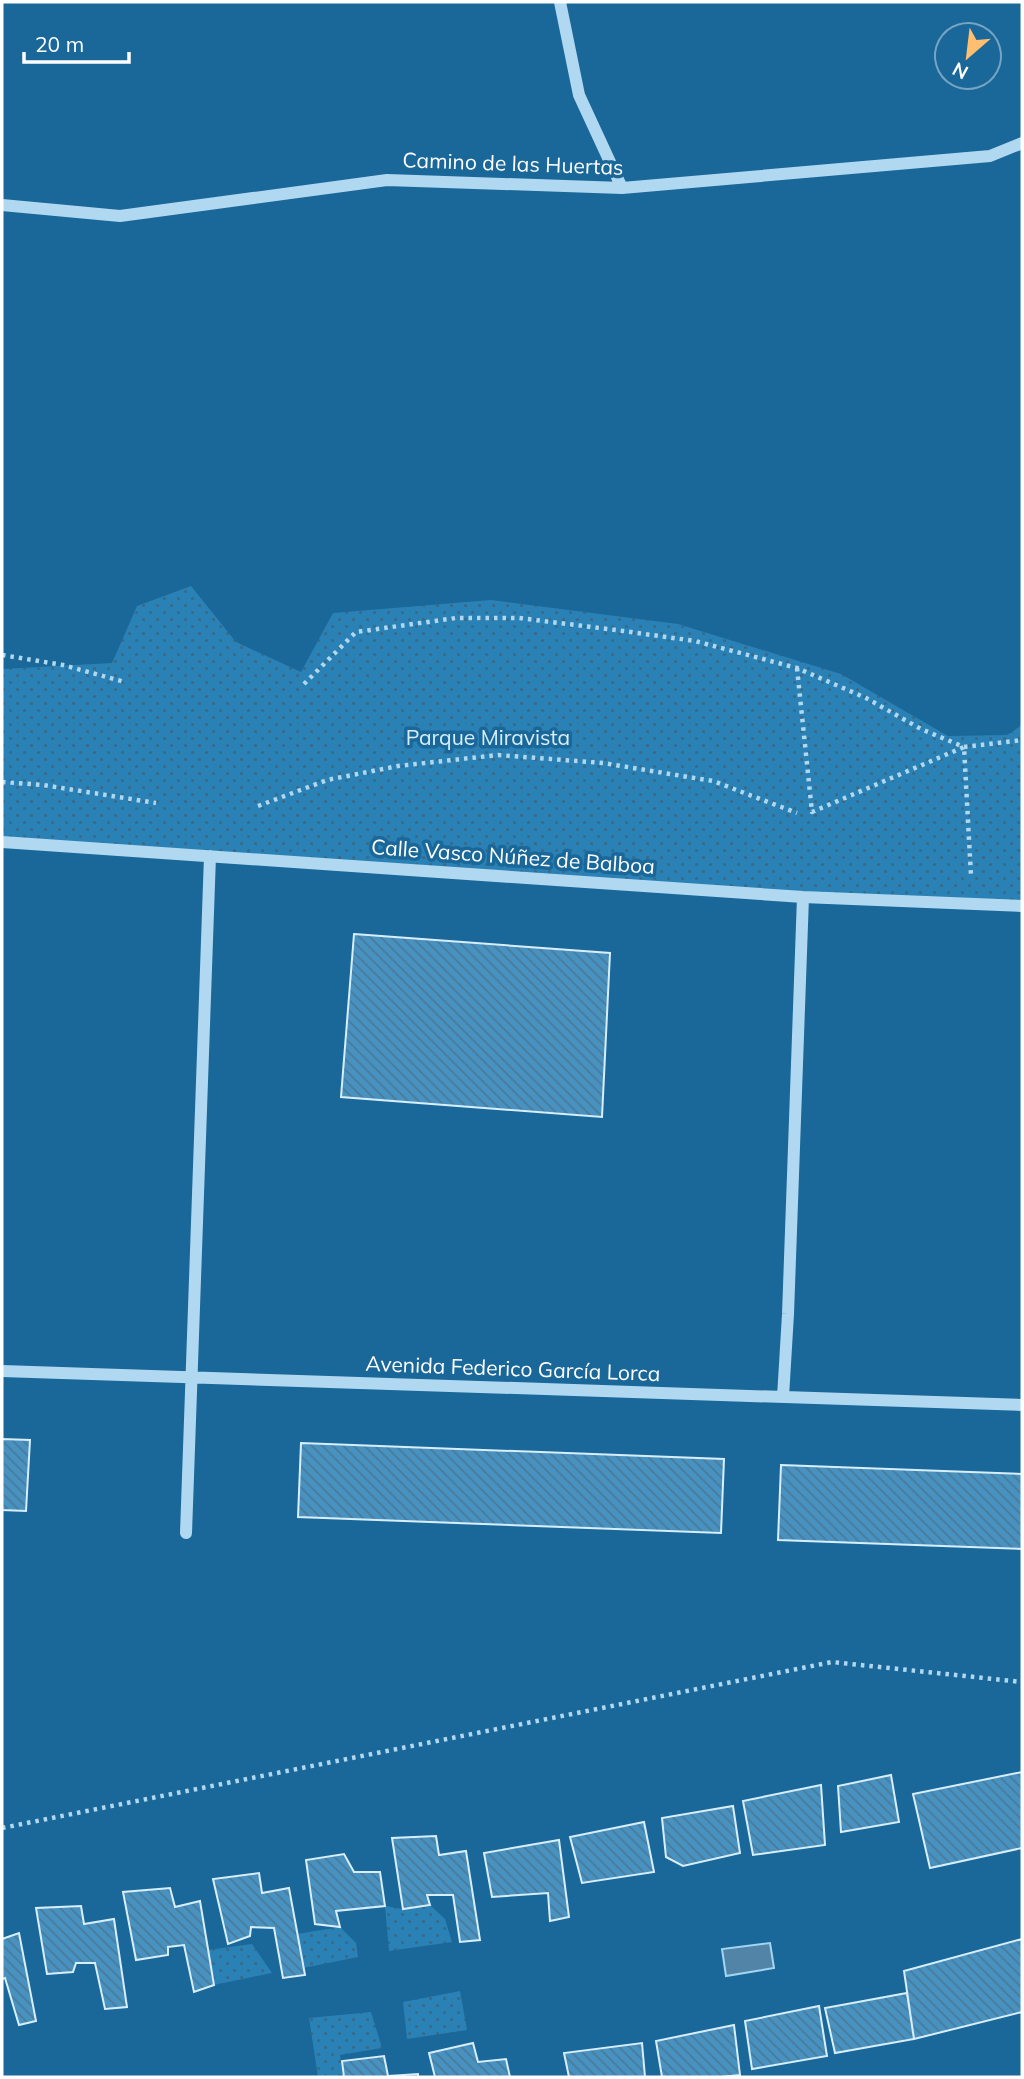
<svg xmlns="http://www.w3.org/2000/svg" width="1024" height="2079" viewBox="0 0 1024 2079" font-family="Mulish,sans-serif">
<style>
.grass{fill:url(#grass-dots)}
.water{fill:#5184a6;stroke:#a3d5f3;stroke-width:2}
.building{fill:url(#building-back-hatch);stroke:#d7eefc;stroke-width:2}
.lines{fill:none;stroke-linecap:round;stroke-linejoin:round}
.path{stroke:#b0d8f1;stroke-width:4.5;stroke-dasharray:3.5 5;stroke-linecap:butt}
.minor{stroke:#b0d8f1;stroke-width:12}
.labels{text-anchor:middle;stroke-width:7;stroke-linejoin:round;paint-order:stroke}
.street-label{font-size:21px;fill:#fff;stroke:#1a6799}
.park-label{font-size:21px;fill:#d7eefc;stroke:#1a6799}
</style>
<defs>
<pattern id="grass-dots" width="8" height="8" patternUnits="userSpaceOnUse" patternTransform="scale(1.75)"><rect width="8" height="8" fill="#2a81b5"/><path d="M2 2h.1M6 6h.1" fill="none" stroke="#396986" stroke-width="1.8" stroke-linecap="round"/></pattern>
<pattern id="building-back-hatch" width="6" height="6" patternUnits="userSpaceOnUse" patternTransform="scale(1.75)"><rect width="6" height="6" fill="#4892c1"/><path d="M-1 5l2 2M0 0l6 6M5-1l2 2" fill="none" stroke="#497a98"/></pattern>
</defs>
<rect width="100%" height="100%" fill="#1a6799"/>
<path class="grass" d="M191 586 236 642 301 672 333 613 491 600 678 624 841 674 948 736 1007 735 1022 725V906L2 842V669L112 663 137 606Z
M430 1905 445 1919 452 1942 389 1951 385 1906 403 1909Z
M340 1927 356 1943 358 1957 303 1968 297 1934Z
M252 1944 272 1973 214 1985 208 1950Z
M460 1991 467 2030 407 2039 403 2002Z
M371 2012 382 2048 340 2055 343 2077H318L309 2018Z"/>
<path class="water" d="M770 1943 774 1968 726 1976 722 1949Z"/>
<path class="building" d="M354 934 610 953 602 1117 341 1097Z
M2 1439 30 1440 26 1511 2 1510Z
M301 1443 724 1459 721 1533 298 1517Z
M781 1465 1022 1474V1549L778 1540Z
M1022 1772V1848L930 1868 913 1794Z
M891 1775 899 1822 841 1832 838 1786Z
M821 1785 825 1845 753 1855 743 1801Z
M733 1806 740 1853 683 1866 666 1857 662 1818Z
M644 1822 654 1872 582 1883 570 1837Z
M436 1836 439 1855 466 1851 480 1940 460 1942 453 1895H427L430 1905 403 1909 392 1838Z
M559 1840 569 1917 550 1921 548 1893 492 1897 484 1853Z
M344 1854 354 1872H380L385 1906 336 1911 340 1927 315 1924 306 1860Z
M259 1873 262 1893 289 1888 305 1975 283 1978 274 1928 251 1927 250 1936 228 1944 213 1879Z
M170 1888 175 1907 200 1901 214 1985 194 1992 184 1945 168 1947V1955L136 1960 123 1892Z
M81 1906 84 1924 114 1919 127 2007 105 2009 95 1963H76L73 1972 47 1974 36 1908Z
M19 1933 36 2021 19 2025 5 1978 2 1979V1939Z
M1022 1939V2012L914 2039 904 1971Z
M907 1993 914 2039 835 2053 825 2008Z
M819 2006 827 2056 752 2069 745 2021Z
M734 2025 740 2075 721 2077H662L656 2041Z
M473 2043 478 2062 506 2059 510 2077H435L429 2053Z
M642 2043 645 2077H569L564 2053Z
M384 2056 388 2076 418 2074V2077H344L342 2061Z"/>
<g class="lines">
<path class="path" d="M2 655 63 665 125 682
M797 668 812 812 964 747 971 876
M304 684 356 632 456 618H519L616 630 695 641 797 668 866 698 921 729 964 747 1022 740
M2 782 43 785 156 803
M258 806 327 780 398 766 498 755 603 763 713 781 797 813
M2 1828 832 1662 1022 1682"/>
<path class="minor" d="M560 2 579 95 622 188
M2 205 120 216 387 180 622 188 990 156 1022 143
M2 842 803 897 1022 906
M2 1371 1022 1405
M783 1397 788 1314 803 897
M186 1533 210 856"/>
</g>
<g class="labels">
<g class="street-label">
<text transform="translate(513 164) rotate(2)" y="7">Camino de las Huertas</text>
<text transform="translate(513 857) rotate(4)" y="7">Calle Vasco Núñez de Balboa</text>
<text transform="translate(513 1369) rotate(2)" y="7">Avenida Federico García Lorca</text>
</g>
<g class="park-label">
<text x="488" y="745">Parque Miravista</text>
</g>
</g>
<rect width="1024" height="2079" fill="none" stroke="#ffffff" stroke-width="7"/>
<g transform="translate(968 56) rotate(208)"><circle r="33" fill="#1a6799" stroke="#76a4c2" stroke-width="2"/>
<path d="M0-5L12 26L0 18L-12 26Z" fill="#ffbe70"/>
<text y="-10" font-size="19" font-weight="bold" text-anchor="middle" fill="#ffffff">N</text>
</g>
<path d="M24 52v10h105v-10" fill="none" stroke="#ffffff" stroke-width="3.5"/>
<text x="35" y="52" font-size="21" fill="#ffffff" stroke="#1a6799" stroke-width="5" paint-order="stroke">20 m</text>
</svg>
